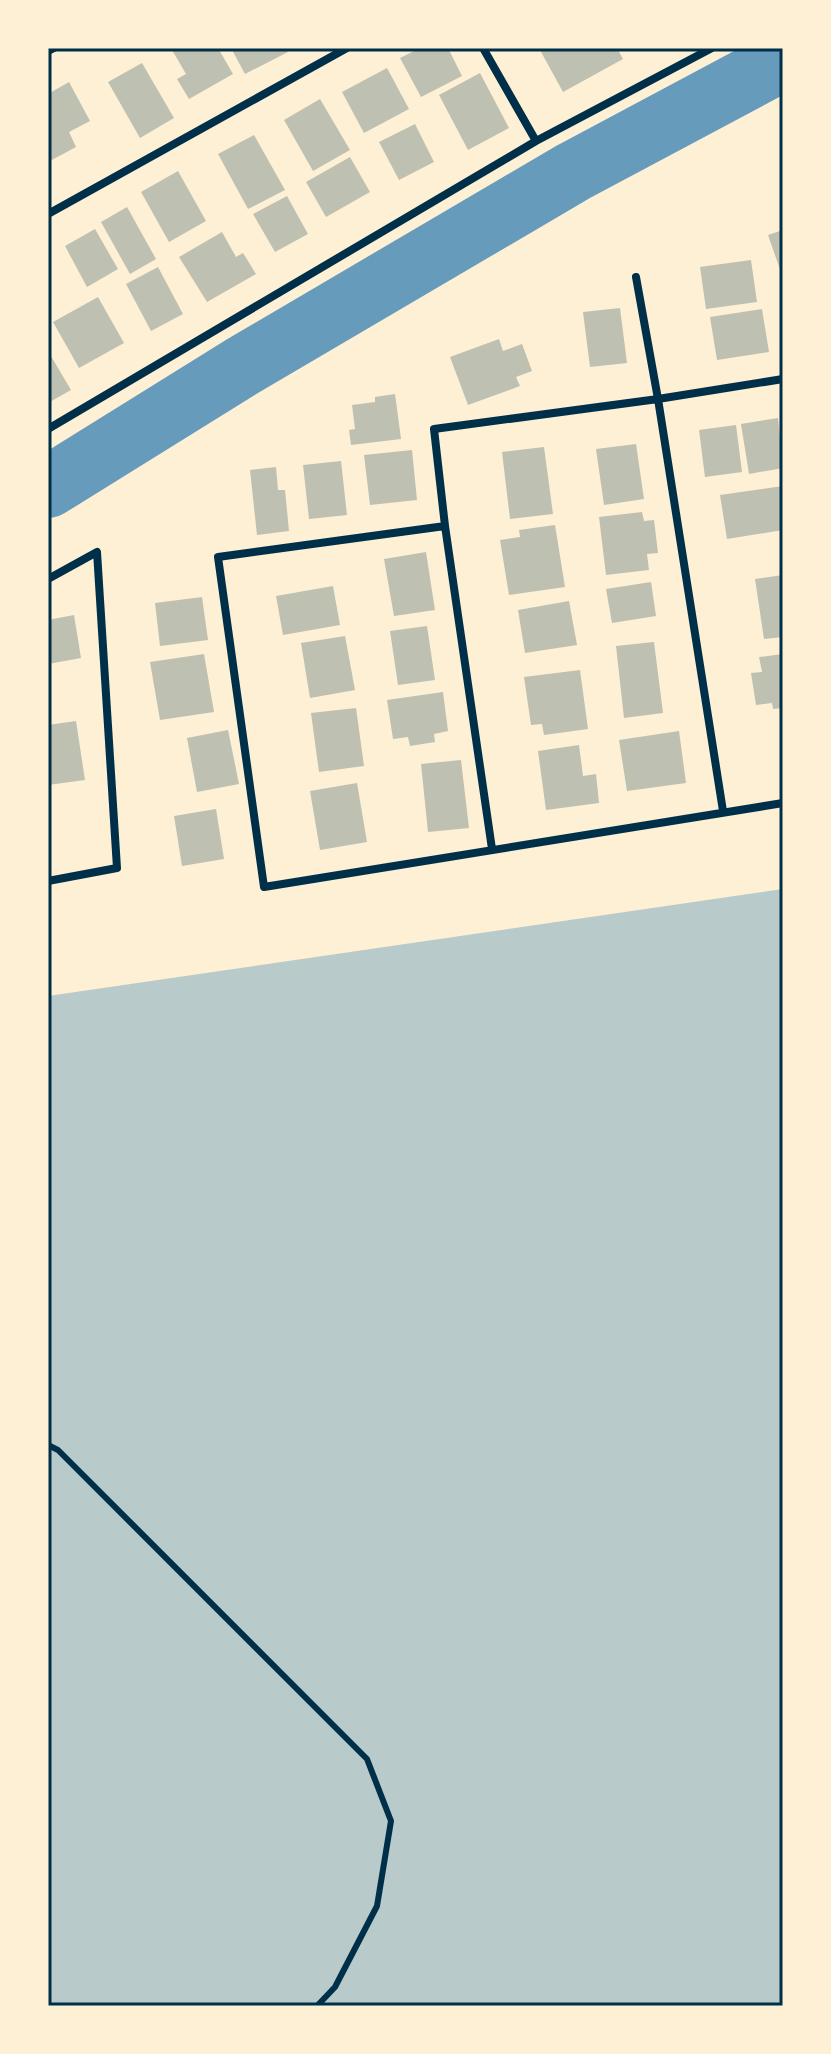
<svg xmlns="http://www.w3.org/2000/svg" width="831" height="2054" viewBox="0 0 831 2054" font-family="'Archivo Narrow',sans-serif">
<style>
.green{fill:#b9caca}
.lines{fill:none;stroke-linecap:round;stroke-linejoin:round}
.river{stroke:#669bbc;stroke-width:62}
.building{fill:#bec0b2}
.service{stroke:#003049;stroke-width:6}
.minor{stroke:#003049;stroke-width:8}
.neatline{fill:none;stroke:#003049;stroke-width:3}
</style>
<rect width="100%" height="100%" fill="#fdf0d5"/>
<path class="green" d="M783 889V2006H48V996Z"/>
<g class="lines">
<path class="river" d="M48 487 241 367 573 172 783 60"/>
</g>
<path class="building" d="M176 48H218L233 74 189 99 177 79 186 74 172 50Z
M231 48H286L288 52 245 74Z
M420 48H448L462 76 421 97 400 58Z
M544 48H617L623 59 563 92 540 50Z
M142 63 174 118 140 138 108 82Z
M387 68 409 109 364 133 342 92Z
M480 73 509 128 468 150 439 95Z
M69 82 90 121 69 132 76 147 48 162V94Z
M320 99 350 150 313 171 284 120Z
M415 124 434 162 399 180 379 142Z
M254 135 285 190 248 209 218 154Z
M350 157 370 192 326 217 306 182Z
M178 171 206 221 169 242 141 192Z
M287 196 308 234 275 252 253 214Z
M127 207 156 259 130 274 101 222Z
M95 229 118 269 87 287 65 246Z
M783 230V278L768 235Z
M222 232 236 257 243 253 256 274 207 302 179 257Z
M751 260 757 302 706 309 700 267Z
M158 267 183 314 151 331 126 284Z
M98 297 124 343 79 368 53 322Z
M620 308 627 363 590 367 583 312Z
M762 309 769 352 717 360 710 317Z
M499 339 503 351 522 344 532 371 516 377 520 386 468 405 450 357Z
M48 351 71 390 48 403Z
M395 394 401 439 351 445 349 430 355 429 352 405 375 402V397Z
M778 418 783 468 749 474 741 424Z
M736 425 742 472 705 477 699 430Z
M636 444 644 499 604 505 596 449Z
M544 447 553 514 510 519 502 452Z
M412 450 417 500 370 505 364 455Z
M341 461 347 515 309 519 303 465Z
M276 467 278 490H285L289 531 257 535 250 470Z
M783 486V530L727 539 720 495Z
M642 512 644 521 654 520 658 553 647 554 649 570 606 575 599 517Z
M555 525 565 587 509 595 500 540 520 537 519 530Z
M426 552 435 610 394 616 384 559Z
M783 575V637L764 639 755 579Z
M651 582 656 616 612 623 606 589Z
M333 586 340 625 283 635 276 596Z
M202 597 208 640 160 646 155 603Z
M569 601 577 645 525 653 518 610Z
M74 615 81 658 48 664V620Z
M427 626 435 680 398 685 390 631Z
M345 636 355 690 310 698 301 643Z
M654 642 663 713 624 718 616 646Z
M204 654 214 712 160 720 150 662Z
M783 654V708L773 709 772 703 756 705 751 673 762 672 759 657Z
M580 670 588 729 544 735 542 724 531 725 524 677Z
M443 692 448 731 434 734 435 742 410 746 408 737 393 739 387 700Z
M356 708 364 766 319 772 311 713Z
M76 721 85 780 48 785V725Z
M228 730 239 784 197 792 187 738Z
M679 731 686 783 627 791 619 740Z
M579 745 583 776 596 774 599 803 546 810 538 751Z
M461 760 469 828 428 832 421 764Z
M357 783 367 842 320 850 310 791Z
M216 809 224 859 182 866 174 816Z"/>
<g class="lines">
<path class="service" d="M48 1445 58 1450 367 1759 391 1821 377 1906 335 1987 317 2006"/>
<path class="minor" d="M483 48 536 141
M48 51 54 48
M48 214 347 48
M636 277 658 399 723 811
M783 379 658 399 434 429 445 526 218 557 264 887 783 803
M48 429 536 141 712 48
M445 526 492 849
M48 579 97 552 117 868 48 881"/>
</g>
<rect width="831" height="2054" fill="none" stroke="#fdf0d5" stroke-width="100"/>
<rect x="50" y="50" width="731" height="1954" class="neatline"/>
</svg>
